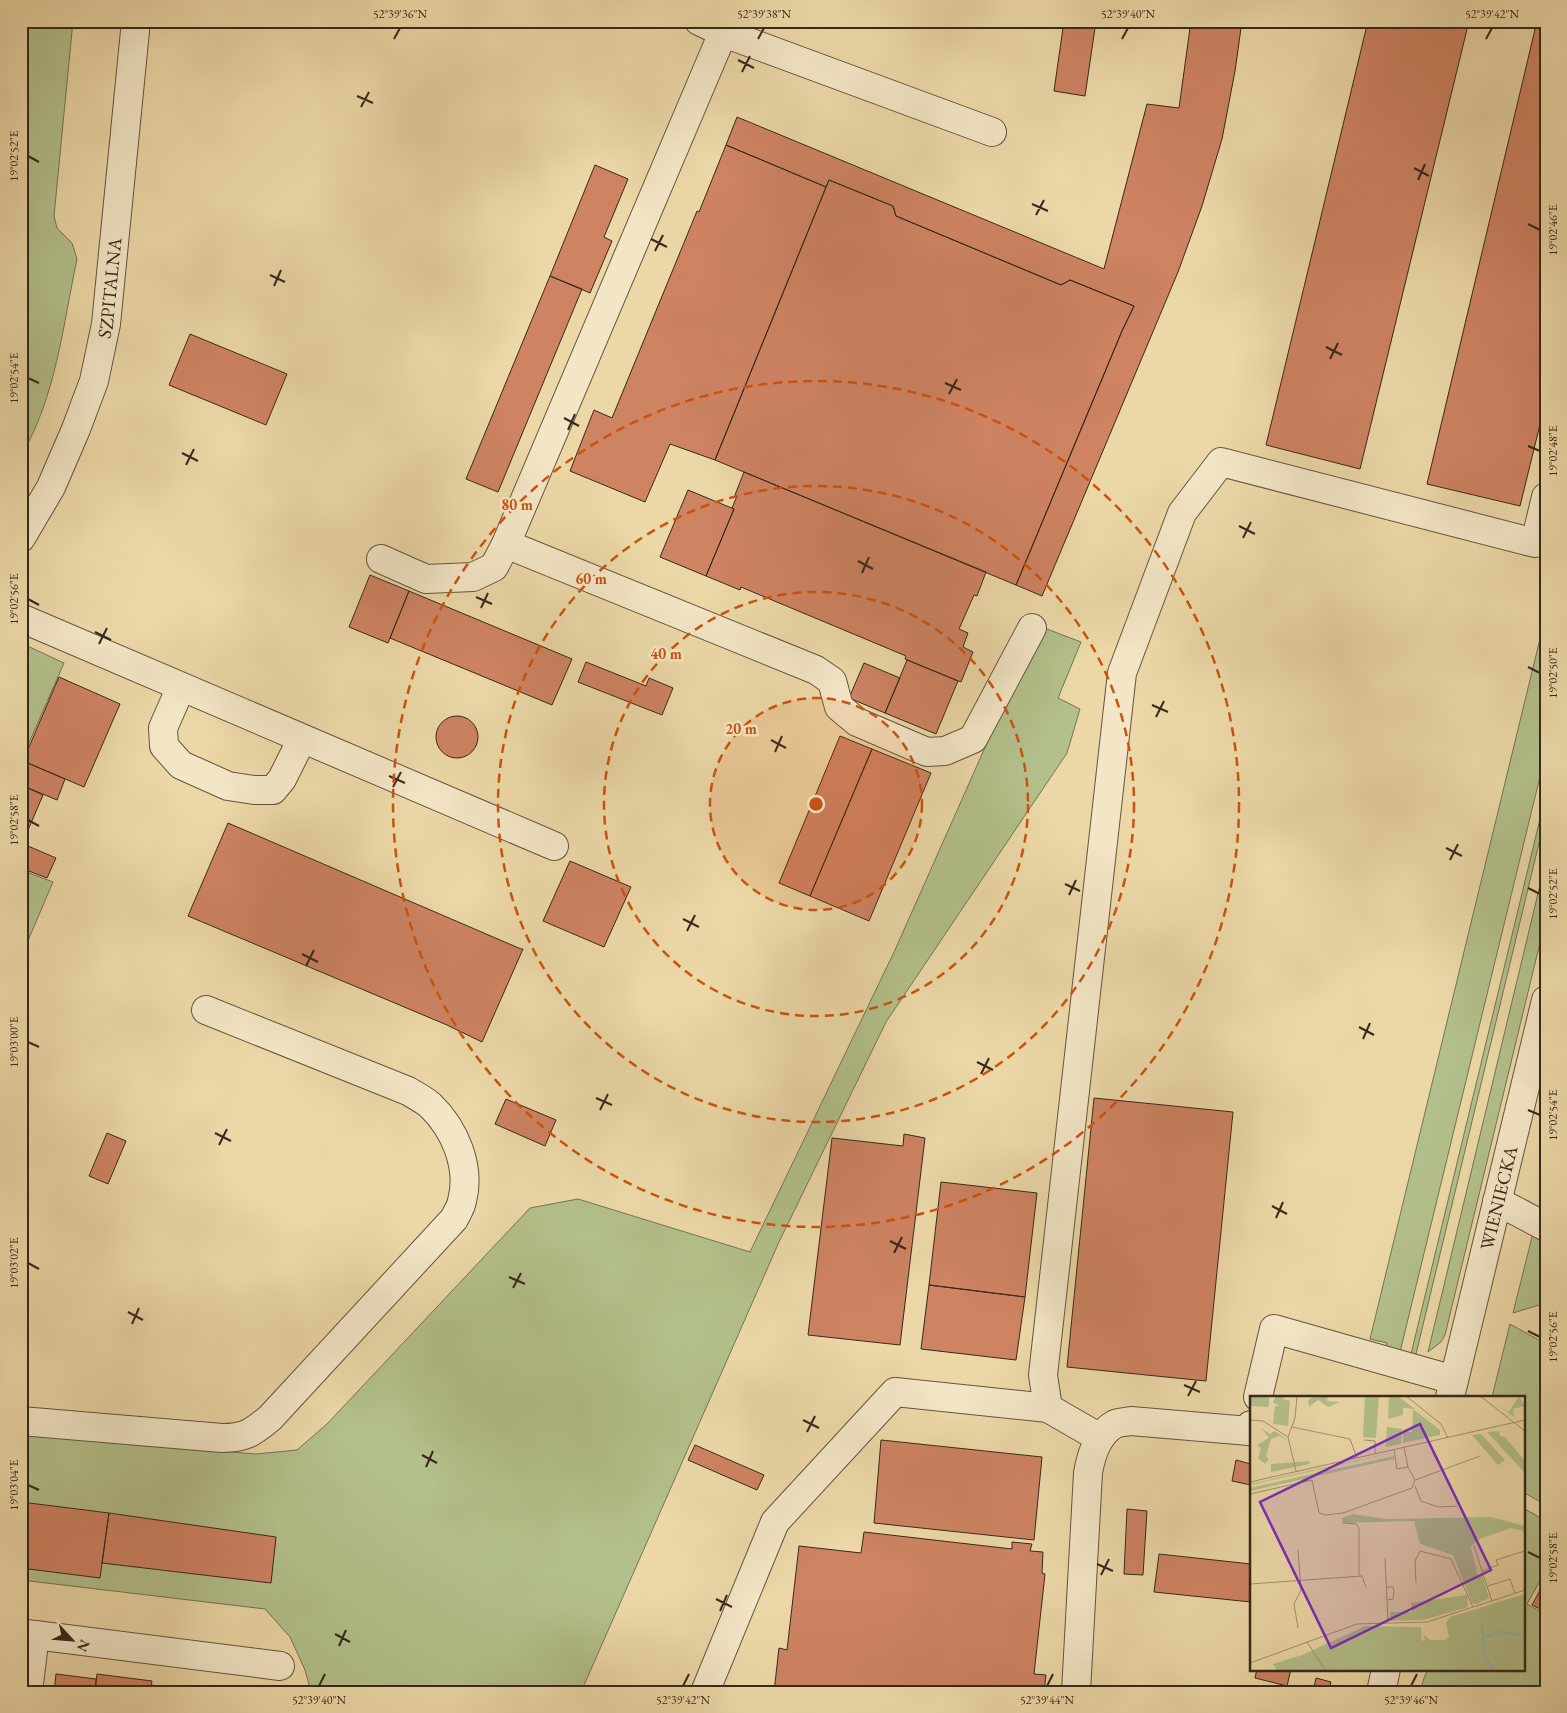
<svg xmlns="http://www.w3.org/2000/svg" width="1567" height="1713" viewBox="0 0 1567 1713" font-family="'EB Garamond',serif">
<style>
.green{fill:#b3c08b;stroke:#757453}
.building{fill:#ce8363;stroke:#37281b}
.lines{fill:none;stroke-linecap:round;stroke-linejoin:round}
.minor-casing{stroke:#64543e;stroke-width:30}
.minor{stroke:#f3e6c6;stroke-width:28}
.ticks{fill:none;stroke:#37281b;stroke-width:2}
.ring{fill:none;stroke:#cd520e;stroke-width:2.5;stroke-dasharray:9 6}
.labels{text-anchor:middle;stroke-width:5;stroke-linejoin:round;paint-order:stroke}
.street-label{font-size:19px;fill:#37281b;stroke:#f3e6c6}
.inset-river{fill:none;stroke:#9bb8b1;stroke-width:2.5}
.inset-road{fill:none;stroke:#a4926f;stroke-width:1}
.view{fill:#7b2cbf;fill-opacity:0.15;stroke:#7b2cbf;stroke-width:2.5}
.inset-edge{fill:none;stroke:#37281b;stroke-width:2.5}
.centre{fill:#cd520e;stroke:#f3e6c6;stroke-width:2.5}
.ring-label{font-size:15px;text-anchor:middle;font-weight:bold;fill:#cd520e;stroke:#f3e6c6;stroke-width:5;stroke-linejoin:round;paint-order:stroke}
.neatline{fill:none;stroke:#37281b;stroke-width:2}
.ticks-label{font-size:12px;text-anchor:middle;fill:#37281b}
</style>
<rect width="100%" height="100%" fill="#ecd8a7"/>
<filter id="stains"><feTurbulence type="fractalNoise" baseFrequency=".004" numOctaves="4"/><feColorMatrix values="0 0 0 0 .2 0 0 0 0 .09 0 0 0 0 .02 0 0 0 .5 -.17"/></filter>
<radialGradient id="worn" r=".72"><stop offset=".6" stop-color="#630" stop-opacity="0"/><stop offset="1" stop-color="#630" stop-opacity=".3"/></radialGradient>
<path class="green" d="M21 21H73L54 216 57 228 72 243 77 259C63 325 56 397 21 456Z
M1546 614V752L1400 1352 1385 1350 1387 1343 1370 1339Z
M1039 626 1081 642 1058 698 1080 709 1067 753 886 1022 779 1242 581 1692H311L305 1670 290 1637 265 1609 21 1580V1434L256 1454 297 1450 327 1424 530 1208 578 1199 750 1252 895 950Z
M21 643 64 663 22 759 21 758Z
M1546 794V814L1416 1354H1411Z
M1546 860V918L1445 1335 1441 1342 1428 1352Z
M21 870 53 882 21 957Z
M1534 1229 1546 1235V1303L1513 1313Z
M1510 1324 1546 1344V1505L1523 1492V1397H1492Z
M1523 1508 1546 1521V1570L1527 1604 1546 1615V1692H1420L1424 1678 1428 1669H1523Z"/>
<path class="building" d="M1064 21H1096L1085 96 1054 91Z
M1191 21H1242L1235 71 1222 139 1202 206 1178 272 1042 596 1016 585 1122 331 1134 306 1070 280 1061 285 896 216 893 206 829 180 826 187 726 145 737 117 1104 269 1147 104 1179 108Z
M1368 21H1469L1360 469 1266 445Z
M1537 21H1546V400L1520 506 1427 484Z
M726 145 826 187 715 460 670 444 645 502 570 471 594 410 612 418 697 211 699 212Z
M595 165 628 179 604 237 612 241 590 293 550 276Z
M829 180 893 206 896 216 1061 285 1070 280 1134 306 1122 331 1016 585 715 460Z
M550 276 582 289 498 492 466 479Z
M190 334 287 374 266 425 169 385Z
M744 472 986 572 977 596 974 595 959 629 968 633 963 647 973 652 961 682 905 659 906 656 741 587 740 590 706 576 734 509 732 508 737 496 735 495Z
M688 490 734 509 706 576 660 557Z
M370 575 409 591 388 643 349 627Z
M409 591 572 659 552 705 390 638Z
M907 660 958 681 936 734 885 713Z
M586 662 646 686 649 678 673 688 662 715 578 682Z
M864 663 900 678 885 713 849 698Z
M59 677 120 704 84 787 23 761Z
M436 737a21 21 0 1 1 42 0a21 21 0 1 1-42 0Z
M840 736 872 749 810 896 779 883Z
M872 749 931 773 869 921 810 896Z
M21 760 65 779 57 800 21 785Z
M21 785 43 795 22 844 21 843Z
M228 823 521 949H523L482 1042 447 1025 188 916Z
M21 843 56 858 47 878 21 868Z
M570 861 631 887 604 947 543 921Z
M1094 1098 1233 1112 1206 1381 1067 1367Z
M506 1099 556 1120 545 1146 495 1124Z
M107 1133 126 1141 108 1184 89 1176Z
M904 1134 925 1138 900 1345 808 1335 832 1138 903 1146Z
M941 1182 1037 1193 1025 1297 929 1285Z
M929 1285 1025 1297 1016 1360 921 1349Z
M881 1440 1042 1457 1034 1540 874 1523Z
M695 1445 764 1475 757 1490 688 1460Z
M1236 1460 1251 1464V1485L1232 1481Z
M21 1502 109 1513 100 1578 21 1568Z
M1127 1509 1147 1511 1143 1575 1124 1574Z
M109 1513 276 1537 271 1583 102 1563Z
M864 1532 1012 1549V1542L1032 1544 1030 1551 1043 1552 1042 1573 1045 1574 1034 1674 1046 1675 1044 1692H774L779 1648 787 1650 799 1546 861 1553Z
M1159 1554 1251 1564V1602L1154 1592Z
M1546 1579V1612L1532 1605Z
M1257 1669H1291L1287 1686 1255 1678Z
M56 1674 96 1679 95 1692H54Z
M97 1674 152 1681 150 1692H95Z
M1316 1678 1331 1682 1328 1692H1313Z
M151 1685 209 1692H150Z"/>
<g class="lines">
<defs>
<g id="minor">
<path d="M699 21 724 33 992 132"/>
<path id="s1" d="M21 538 51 487 76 429 94 381 106 324 136 21"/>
<path d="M506 544 816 670 832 681 839 707 857 722 927 752 945 751 973 739 1032 628"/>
<path d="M381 559 426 579 473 577 494 567 506 544 728 21"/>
<path d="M21 618 554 846"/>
<path d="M181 687 163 728 164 746 181 765 228 786 254 790H273L282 779 302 739"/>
<path d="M1497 1201 1546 1227"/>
<path d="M1258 1397 1274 1329 1454 1380"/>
<path id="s2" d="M1450 1397 1546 1000"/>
<path d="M21 1421 222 1438C245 1438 252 1433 270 1418L454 1219C457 1213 461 1207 462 1201 471 1167 455 1129 430 1105 424 1100 415 1095 408 1091L206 1010"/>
<path d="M1100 1438 1048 1408 1043 1375 1122 673 1182 513 1221 462 1535 543 1546 497"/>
<path d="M21 1633 35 1635 28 1692"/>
<path d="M35 1635 280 1666"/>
<path d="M705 1692 775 1522 895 1392 1048 1408"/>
<path d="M1076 1692 1088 1473C1091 1455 1097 1434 1115 1424 1119 1422 1126 1422 1131 1421L1249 1431 1251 1425"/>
<path d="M1381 1692 1386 1669"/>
</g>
</defs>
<use href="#minor" class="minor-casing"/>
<use href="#minor" class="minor"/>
</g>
<path class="ticks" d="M394 39 400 28M758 39 764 28M1122 39 1128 28M1486 39 1492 28M738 60 754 68M742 72 750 56M357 96 373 103M361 107 369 92M28 156 39 162M1414 168 1429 176M1418 180 1425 164M1032 204 1048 211M1036 215 1044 200M1528 224 1540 230M651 239 667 247M655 251 663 235M270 275 285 282M274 286 281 270M1326 347 1342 355M1330 359 1338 343M28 378 39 383M945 383 961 390M949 394 957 379M564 418 579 426M568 430 575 414M1528 446 1540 451M182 453 198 461M186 465 194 449M1239 526 1255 534M1243 538 1251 522M858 561 873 569M862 573 869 557M476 597 492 604M28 599 39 605M481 608 488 593M95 632 111 640M99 644 107 628M1528 667 1540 673M1152 705 1168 712M1156 717 1164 701M771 740 786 748M775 752 782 736M389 776 405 783M393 787 401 772M28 820 39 826M1446 848 1462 856M1450 860 1458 844M1065 884 1080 891M1528 888 1540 894M1069 895 1076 880M683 919 699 927M687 931 695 915M302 954 318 962M306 966 314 950M1359 1027 1374 1035M1363 1039 1370 1023M28 1042 39 1047M977 1062 993 1070M981 1074 989 1058M596 1098 612 1105M600 1110 608 1094M1528 1110 1540 1115M215 1133 231 1141M219 1145 227 1129M1272 1206 1287 1214M1276 1218 1283 1202M890 1241 906 1249M894 1253 902 1237M28 1263 39 1269M509 1277 525 1284M513 1288 521 1273M128 1312 143 1320M132 1324 139 1308M1528 1331 1540 1337M1184 1385 1200 1392M1188 1396 1196 1381M803 1420 819 1428M807 1432 815 1416M422 1455 437 1463M426 1467 433 1451M28 1485 39 1490M1528 1552 1540 1558M1097 1564 1113 1571M1101 1575 1109 1559M716 1599 732 1607M720 1611 727 1595M335 1634 350 1642M339 1646 346 1630M319 1686 325 1674M683 1686 689 1674M1047 1686 1053 1674M1411 1686 1417 1674"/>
<circle cx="816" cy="804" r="106" fill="#cd520e" fill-opacity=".12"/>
<g class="ring">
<circle cx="816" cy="804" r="106"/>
<circle cx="816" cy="804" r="212"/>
<circle cx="816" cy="804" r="318"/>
<circle cx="816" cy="804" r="423"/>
</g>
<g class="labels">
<g class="street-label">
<text dy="7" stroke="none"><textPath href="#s1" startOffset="268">SZPITALNA</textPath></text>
<text dy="7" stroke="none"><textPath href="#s2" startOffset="205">WIENIECKA</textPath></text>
</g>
</g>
<g transform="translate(1250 1396)">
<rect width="275" height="275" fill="#ecd8a7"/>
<path d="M0 0H19V11L0 10ZM26 0H35L33 3 40 5 38 30 23 28 25 10H29L23 6ZM63 0H78L77 5 90 6 78 11 68 4 59 11 58 5ZM115 0H129L126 42 113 41ZM139 0H148L165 13 146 11 153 12V19L138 23ZM269 0 275 10 263 13 264 21 245 7 259 16ZM163 13 190 34V39L153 47V36H162ZM137 31 152 33 151 48 136 51ZM11 32 20 38 25 35 37 44 29 40 21 43 16 60 19 63 15 68 8 62 11 52 7 49 19 42ZM249 35 250 40 255 41 275 65V77L237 36ZM231 38 255 64 248 69 222 39ZM140 57H142L0 89V88ZM144 60V63L0 95V92ZM60 65 59 68 21 76V68ZM103 118 136 123 241 121 275 130V140L273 135 261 132 229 143 221 151 228 180 232 179 239 202 226 208 222 207 203 159 170 148 164 125 92 127V122ZM275 198V275H27L23 268 52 259 115 230 171 231 172 245 175 244 173 238 180 244H196L199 241 196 227 200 221ZM217 199 218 211 173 224 140 225V216H162L161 207Z" fill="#b3c08b"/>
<path class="inset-river" d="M232 228 234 259 244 275M232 242 250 236 275 240"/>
<path class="inset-road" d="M156 0 191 28 198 42M230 0 275 35M0 24 13 25 38 41M42 31 100 43 107 62M114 44 125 45V58M154 51 158 71M144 54 147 73 158 71 165 84 230 60M46 75 38 41 45 22 47 0M0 86 275 24M165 90 171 105 188 111 207 110M0 98 62 84 69 117 75 119 93 117 162 92 165 84M93 127 106 128 109 132V180M224 150 232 175M135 162 138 226M166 187 165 165 170 155 201 163 223 211M0 188 112 180 116 191M238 190 260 183 265 197M136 191H143L144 195 143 203 137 204M242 205 232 175 248 169 246 164 275 155M48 232 44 208 51 194 48 154M57 246 76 275M0 267 107 228 177 226 275 194"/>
<path class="view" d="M170 28 241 174 81 252 10 106Z"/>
<rect width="275" height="275" class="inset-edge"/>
</g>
<circle cx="816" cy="804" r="8" class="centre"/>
<g class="ring-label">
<text x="517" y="510">80 m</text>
<text x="591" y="584">60 m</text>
<text x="666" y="659">40 m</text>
<text x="741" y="734">20 m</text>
</g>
<rect width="1567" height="1713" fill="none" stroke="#ecd8a7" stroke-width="55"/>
<g transform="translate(72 1640) rotate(116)" stroke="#f3e6c6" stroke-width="4" paint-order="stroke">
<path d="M0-4L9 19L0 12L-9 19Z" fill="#37281b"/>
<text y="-8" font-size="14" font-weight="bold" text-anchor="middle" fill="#37281b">N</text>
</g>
<rect x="28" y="28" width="1512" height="1658" class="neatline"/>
<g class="ticks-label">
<text x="400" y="18">52°39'36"N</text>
<text x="764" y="18">52°39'38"N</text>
<text x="1128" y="18">52°39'40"N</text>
<text x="1492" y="18">52°39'42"N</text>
<text transform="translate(14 156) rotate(-90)" y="4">19°02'52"E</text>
<text transform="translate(1553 230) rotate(-90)" y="4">19°02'46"E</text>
<text transform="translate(14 378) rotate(-90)" y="4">19°02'54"E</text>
<text transform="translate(1553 451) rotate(-90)" y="4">19°02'48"E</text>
<text transform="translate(14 599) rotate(-90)" y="4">19°02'56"E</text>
<text transform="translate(1553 673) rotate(-90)" y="4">19°02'50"E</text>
<text transform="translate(14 820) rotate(-90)" y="4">19°02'58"E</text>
<text transform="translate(1553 894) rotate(-90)" y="4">19°02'52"E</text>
<text transform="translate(14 1042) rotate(-90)" y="4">19°03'00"E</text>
<text transform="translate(1553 1115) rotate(-90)" y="4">19°02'54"E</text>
<text transform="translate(14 1263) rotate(-90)" y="4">19°03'02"E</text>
<text transform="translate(1553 1337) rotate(-90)" y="4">19°02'56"E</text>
<text transform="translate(14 1485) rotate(-90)" y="4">19°03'04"E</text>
<text transform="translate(1553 1558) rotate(-90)" y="4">19°02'58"E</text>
<text x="319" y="1704">52°39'40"N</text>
<text x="683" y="1704">52°39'42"N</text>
<text x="1047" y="1704">52°39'44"N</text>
<text x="1411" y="1704">52°39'46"N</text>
</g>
<rect width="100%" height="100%" filter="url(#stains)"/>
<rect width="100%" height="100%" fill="url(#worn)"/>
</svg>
